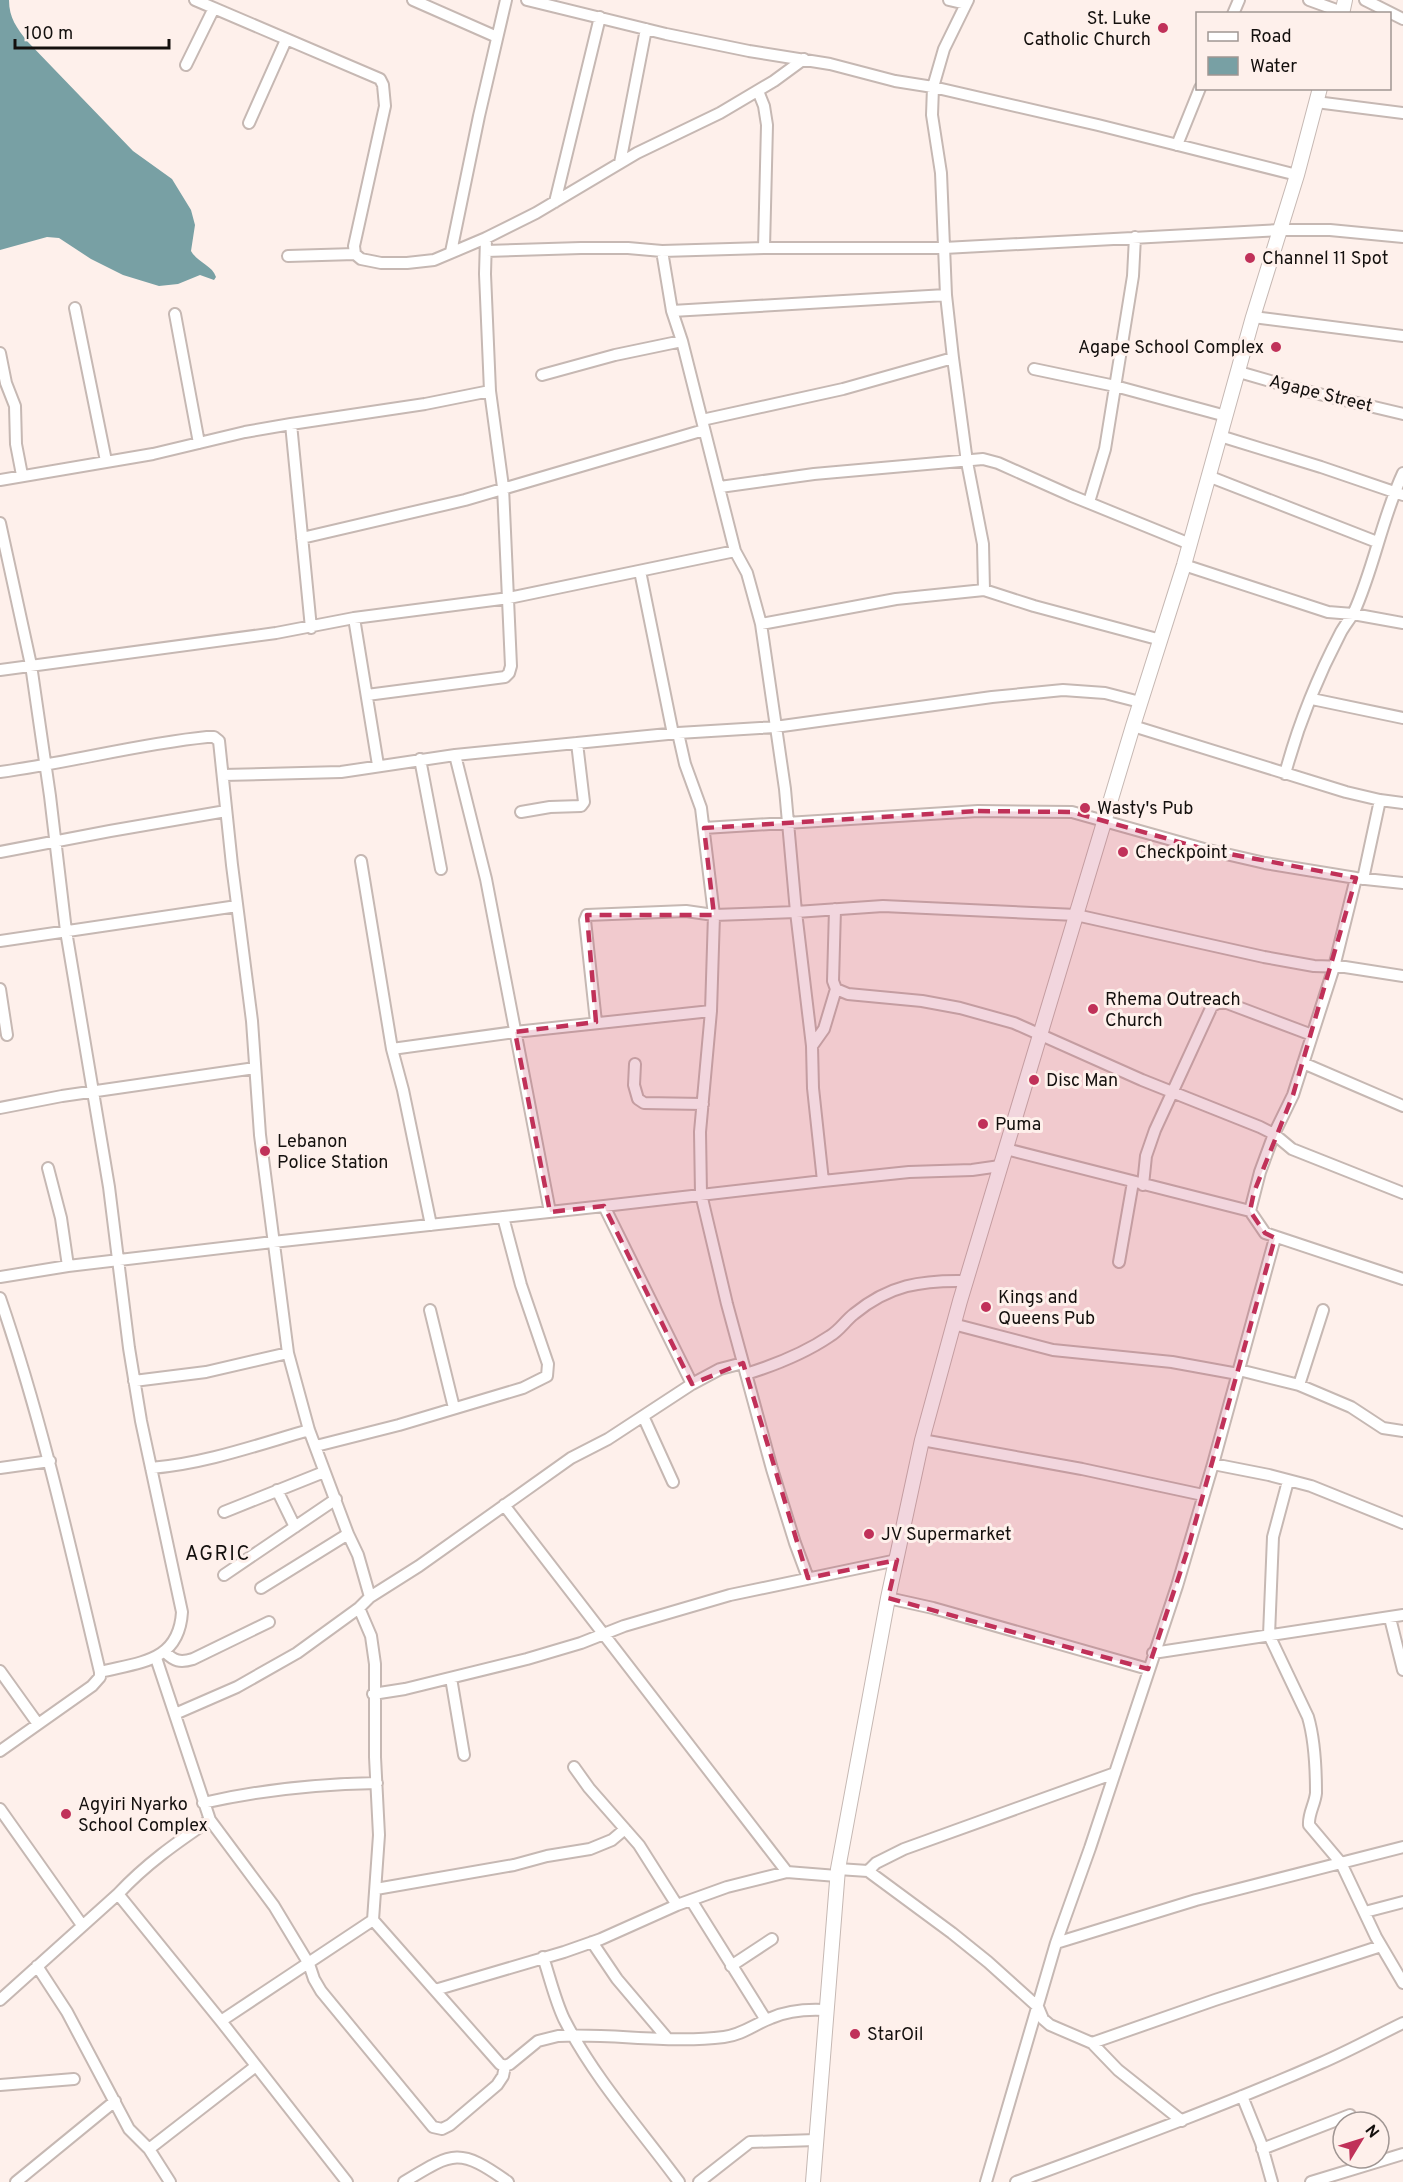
<svg xmlns="http://www.w3.org/2000/svg" width="1403" height="2182" viewBox="0 0 1403 2182" font-family="Overpass,sans-serif">
<style>
.water{fill:#78a0a4}
.lines{fill:none;stroke-linecap:round;stroke-linejoin:round}
.minor-casing{stroke:#c6b8b3;stroke-width:14}
.secondary-casing{stroke:#c6b8b3;stroke-width:16}
.minor{stroke:#fff;stroke-width:10}
.secondary{stroke:#fff;stroke-width:14}
.marked{fill:#c03159;fill-opacity:0.2;stroke:#c03159;stroke-width:4.5;stroke-dasharray:12 8;stroke-linejoin:round}
.poi-dot{fill:#c03159;stroke:#fef0eb;stroke-width:2}
.labels{text-anchor:middle;stroke-width:6;stroke-linejoin:round;paint-order:stroke}
.poi-label{font-size:18px;fill:#14100e;stroke:#fef0eb;text-anchor:start}
.street-label{font-size:18px;fill:#14100e;stroke:#fef0eb}
.neighbourhood-label{font-size:20px;letter-spacing:1.5px;fill:#14100e;stroke:#fef0eb}
</style>
<rect width="100%" height="100%" fill="#fef0eb"/>
<path class="water" d="M0 0H9C9 18 17 28 27 41L133 151 172 179 191 210 195 225 191 251C198 263 212 265 216 277L214 280 200 275 178 284 159 286 123 275 91 259 59 238 47 237 0 250Z"/>
<g class="lines">
<defs>
<path id="minor" d="M195 0 380 79 383 85 385 106 354 246 355 254
M413 0 497 37
M527 0 666 34 749 51 830 64 895 81 933 87 1098 125 1297 175
M949 0 966 4
M968 0 944 49 933 87 932 115 941 173 946 295 953 358 967 462 983 544 984 590
M1309 0 1342 12
M1365 0 1403 19
M1233 14 1239 0
M186 65 214 8
M758 91 764 106 767 125 764 248
M1316 102 1403 113
M249 123 286 40
M1177 145 1200 88
M620 163 646 29
M555 202 600 17
M486 251 581 248H628L662 251 764 248H944L1280 230H1330L1403 237
M662 251 672 311 682 341 735 551 747 573 761 624 785 789 796 912 812 1046 813 1088 823 1181
M451 252 479 116 506 0
M288 256 355 254 361 259 381 263H407L434 260 486 238 536 213 637 153 720 113 774 81 804 59
M75 308 106 461
M672 311 946 295
M175 314 199 443
M1253 317 1403 336
M0 353 6 383 15 406 16 444 22 475
M1034 369 1115 386 1226 416
M1239 372 1298 389 1403 414
M542 375 615 355 682 341
M702 420 843 389 953 358
M291 424 311 628
M1220 436 1321 467 1403 495
M1208 476 1377 542
M0 480 153 454 245 432 291 424 425 404 490 391
M720 487 814 474 983 459 998 463 1072 496 1190 544
M1089 502 1105 449 1133 276 1135 237
M0 523 31 665 50 796 66 931 109 1187 129 1348 141 1421 182 1612C179 1662 140 1662 100 1672
M302 538 465 500 704 430
M1184 565 1328 612 1353 614 1403 623
M640 571 673 734
M354 618 378 765
M761 624 896 599 984 590 1034 606 1161 640
M0 670 276 633 354 618 509 598 735 551
M367 695 505 677 509 673 511 666 503 487 490 391 485 274 486 238
M1312 699 1403 718
M1133 726 1346 792 1380 800 1403 803
M455 755 486 879 550 1212
M420 759 441 869
M0 772C69 763 137 744 207 737H214L219 741 232 865 252 1021 260 1135 288 1353 309 1430 348 1534 358 1555 370 1597
M1285 774C1298 725 1318 676 1341 632 1345 625 1350 619 1354 612 1374 568 1382 518 1403 473
M223 775 341 772 455 755 678 733 775 727 992 697 1063 690 1105 693 1140 702
M521 812 550 807 581 806 584 802 577 743
M704 828 978 811 1072 812 1204 849 1265 863 1356 878 1403 883
M0 852 110 831 226 811
M361 861 392 1049 403 1090 431 1225
M1356 878 1334 967 1293 1095 1274 1134 1260 1172 1250 1211 1265 1233 1403 1279
M1363 879 1380 800
M835 909 833 981 836 989 848 994 922 1001 960 1008 1014 1023 1142 1080 1260 1127 1274 1134 1292 1149 1403 1193
M0 941 237 906
M0 989 7 1035
M596 1022 585 920 587 915 686 911 714 915 701 808 685 764 678 733
M812 1046 824 1029 836 989
M392 1049 515 1032 711 1011
M1303 1063 1403 1106
M635 1064 634 1085 638 1099 644 1103 703 1104
M0 1108 62 1096 255 1068
M1006 1149 1250 1211
M48 1168 61 1218 68 1266
M1143 1185 1146 1156 1155 1130 1212 1006 1218 1003H1227L1312 1035
M604 1206 692 1384
M1119 1262 1133 1182
M0 1277 68 1266 273 1242 604 1206 823 1181 909 1172 972 1170 1000 1166
M0 1298C42 1420 70 1546 100 1672V1677L92 1686 0 1751
M430 1310 454 1408
M953 1324 1053 1350 1172 1362 1238 1374
M1239 1370 1299 1385 1351 1407 1383 1428 1403 1431
M746 1374C775 1365 805 1353 830 1336 840 1330 845 1321 854 1314 889 1285 921 1280 966 1281
M134 1381 206 1372 288 1353
M1299 1385 1323 1310
M643 1416 673 1482
M922 1440 1082 1469 1203 1495
M316 1446 399 1425 523 1388 547 1376 548 1364 521 1285 503 1217
M1213 1464 1269 1475 1311 1486 1403 1523
M0 1468 50 1461
M151 1468C204 1464 257 1445 309 1430
M1288 1481 1273 1537 1269 1635 1308 1717C1315 1741 1316 1768 1316 1793 1315 1804 1308 1814 1309 1825L1341 1863 1376 1937 1403 1983
M277 1490 295 1527
M504 1505 787 1872
M224 1512 324 1472
M224 1575 336 1499
M808 1578 795 1543 772 1469 727 1304 701 1194 700 1132 711 1011 714 915 796 912 883 906 1076 915 1264 957 1314 966 1345 967 1403 976
M261 1588 348 1534
M888 1598 933 1608 1148 1669
M359 1608 371 1636 375 1664V1757L379 1835 373 1920 500 2064 505 2066 510 2064 538 2041 558 2036C613 2033 669 2044 724 2037 742 2035 755 2024 771 2018 789 2010 806 2009 825 2010
M1390 1618 1403 1670
M165 1652C174 1661 180 1663 193 1659L269 1622
M1153 1653 1403 1615
M156 1658 210 1820 274 1906 309 1964 314 1979 321 1991 433 2127 442 2129 450 2125 497 2085 503 2076 505 2066
M0 1671 38 1724
M451 1678 464 1755
M373 1694 405 1689 527 1659 581 1643 624 1626 730 1595 897 1560
M175 1714 237 1687 297 1653 359 1608 370 1597 419 1566 571 1458 608 1439 692 1384 720 1369 743 1363
M574 1767 589 1788 639 1845 677 1905
M203 1803C260 1790 318 1784 377 1783
M0 1809 82 1925
M838 1869 868 1871 952 1933 988 1962 1038 2007 1043 2019 1050 2025 1092 2043 1118 2070 1182 2121
M868 1871 876 1863 904 1849 1115 1773
M376 1889 514 1865 547 1856 590 1849 612 1840 625 1829
M118 1894C146 1864 176 1843 210 1820
M691 1900 766 2020
M1365 1912 1403 1902
M592 1942 617 1979 667 2038
M1056 1943 1196 1900 1403 1847
M543 1957C550 1978 555 2000 564 2019 594 2078 640 2129 679 2182
M37 1966 67 2012 129 2129 149 2149 170 2182
M731 1966 772 1939
M435 1990 564 1952 601 1939 677 1905 727 1887 787 1872 837 1876
M0 2000 118 1894 221 2021 347 2182
M221 2021 373 1920
M1092 2043 1215 2000 1381 1946
M0 2085 74 2079
M1242 2096 1261 2143 1272 2182
M149 2149 256 2066
M1262 2149 1350 2115
M16 2182 115 2101
M404 2182C453 2152 459 2147 508 2182
M699 2182 750 2142 816 2140
M986 2182 1056 1943 1090 1848 1177 1586 1213 1464 1275 1238
M1016 2182C1119 2144 1221 2107 1321 2063 1349 2051 1376 2036 1403 2023
M1311 2182 1403 2154"/>
<path id="secondary" d="M1342 14 1345 0
M813 2182 838 1869 888 1598 922 1440 960 1301 1133 726 1184 565 1253 317 1297 175 1320 88"/>
</defs>
<use href="#minor" class="minor-casing"/>
<use href="#secondary" class="secondary-casing"/>
<use href="#minor" class="minor"/>
<use href="#secondary" class="secondary"/>
</g>
<path class="marked" d="M978 811 1072 812 1204 849 1356 878 1293 1095 1254 1192 1250 1211 1265 1233 1275 1238 1187 1552 1148 1669 888 1598 897 1560 808 1578 743 1363 692 1384 604 1206 550 1212 515 1032 596 1022 587 915H714L704 828Z"/>
<g class="poi-dot">
<circle cx="1163" cy="28" r="6"/>
<circle cx="1250" cy="258" r="6"/>
<circle cx="1276" cy="347" r="6"/>
<circle cx="1085" cy="808" r="6"/>
<circle cx="1123" cy="852" r="6"/>
<circle cx="1093" cy="1009" r="6"/>
<circle cx="1034" cy="1080" r="6"/>
<circle cx="983" cy="1124" r="6"/>
<circle cx="265" cy="1151" r="6"/>
<circle cx="986" cy="1307" r="6"/>
<circle cx="869" cy="1534" r="6"/>
<circle cx="66" cy="1814" r="6"/>
<circle cx="855" cy="2034" r="6"/>
</g>
<g class="labels">
<g class="poi-label">
<text x="1151" y="24" text-anchor="end">St. Luke<tspan x="1151" dy="21">Catholic Church</tspan></text>
<text x="1262" y="264">Channel 11 Spot</text>
<text x="1264" y="353" text-anchor="end">Agape School Complex</text>
<text x="1097" y="814">Wasty's Pub</text>
<text x="1135" y="858">Checkpoint</text>
<text x="1105" y="1005">Rhema Outreach<tspan x="1105" dy="21">Church</tspan></text>
<text x="1046" y="1086">Disc Man</text>
<text x="995" y="1130">Puma</text>
<text x="277" y="1147">Lebanon<tspan x="277" dy="21">Police Station</tspan></text>
<text x="998" y="1303">Kings and<tspan x="998" dy="21">Queens Pub</tspan></text>
<text x="881" y="1540">JV Supermarket</text>
<text x="78" y="1810">Agyiri Nyarko<tspan x="78" dy="21">School Complex</tspan></text>
<text x="867" y="2040">StarOil</text>
</g>
<g class="street-label">
<text transform="translate(1321 393) rotate(14)" y="6">Agape Street</text>
</g>
<g class="neighbourhood-label">
<text x="218" y="1560">AGRIC</text>
</g>
</g>
<rect x="1196" y="12" width="195" height="78" fill="#fef0eb" stroke="#a09693" stroke-width="1.5"/>
<rect x="1208" y="32" width="30" height="9" fill="#ffffff" stroke="#a09693" stroke-width="1.5"/>
<text x="1250" y="42" font-size="18" fill="#14100e">Road</text>
<rect x="1208" y="57" width="30" height="18" fill="#78a0a4" stroke="#a09693" stroke-width="1.5"/>
<text x="1250" y="72" font-size="18" fill="#14100e">Water</text>
<g transform="translate(1361 2140) rotate(52)"><circle r="28" fill="#fef0eb" stroke="#a09693" stroke-width="1.5"/>
<path d="M0-4.5L10 22L0 15L-10 22Z" fill="#c03159"/>
<text y="-9" font-size="16" font-weight="bold" text-anchor="middle" fill="#14100e">N</text>
</g>
<path d="M15 39v9h154v-9" fill="none" stroke="#14100e" stroke-width="3"/>
<text x="24" y="39" font-size="18" fill="#14100e" stroke="#fef0eb" stroke-width="4.5" paint-order="stroke">100 m</text>
</svg>
